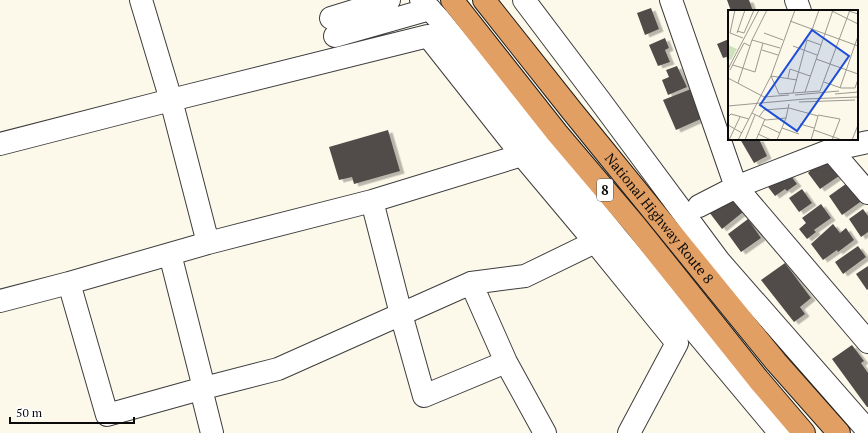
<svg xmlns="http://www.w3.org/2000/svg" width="868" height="433" viewBox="0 0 868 433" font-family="'PT Serif',serif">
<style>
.building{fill:#514c48;filter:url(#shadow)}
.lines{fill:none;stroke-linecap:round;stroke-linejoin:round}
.minor-casing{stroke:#3d3d3d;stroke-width:24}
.highway-casing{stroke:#1b1b1b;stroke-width:24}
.minor{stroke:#fff;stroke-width:22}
.highway{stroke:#e29f63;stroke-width:22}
.labels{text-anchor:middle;stroke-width:4;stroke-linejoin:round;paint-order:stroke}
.shield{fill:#fff;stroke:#545454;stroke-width:1}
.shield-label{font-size:13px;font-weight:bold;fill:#0a0a0a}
.street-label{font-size:14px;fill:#0a0a0a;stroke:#fff}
.inset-road{fill:none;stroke:#9b9990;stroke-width:1}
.view{fill:#1d4ed8;fill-opacity:0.15;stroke:#1d4ed8;stroke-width:2}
.inset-edge{fill:none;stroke:#0a0a0a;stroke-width:2}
</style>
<defs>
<filter id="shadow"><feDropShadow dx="4.5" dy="2.5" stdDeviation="0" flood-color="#0004"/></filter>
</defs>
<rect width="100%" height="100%" fill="#fcf9ea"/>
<path class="building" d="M727 0H749L753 11H731Z
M651 8 659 29 645 35 637 13Z
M665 38 669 48 665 50 670 62 658 66 649 45Z
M729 39V56L723 58 717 44Z
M677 66 687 87 668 95 662 80 669 77 666 70Z
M691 89 703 118 676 130 663 100Z
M388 130 400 171 354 184 352 177 339 180 329 147Z
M740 139H759L767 156 754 163Z
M829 159 839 176 820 189 808 173 811 170 808 166Z
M788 172 797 184 787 191 785 189 775 196 765 183Z
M850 181 863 200 842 215 829 196Z
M802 189 812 203 799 212 789 198Z
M738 196 748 208 722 229 709 212Z
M821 204 831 218 814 230 816 232 807 239 799 229 806 223 802 218Z
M863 209 868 216V232L861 237 849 219Z
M748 219 761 238 741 252 728 234Z
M833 224 840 233 846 228 854 240 838 252 837 250 823 260 811 244Z
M858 246 866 257 843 274 835 262Z
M785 263 811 298 800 307 805 314 794 322 761 280Z
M868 266V289L867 290 856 274Z
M852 345 864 361 861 363 868 373V407H867L832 359Z"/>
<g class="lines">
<defs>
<path id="minor" d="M141 0 171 100 208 243
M421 0 438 18 617 238 780 433
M524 0 598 98 719 261 868 431
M671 0 736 187 868 342
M796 0 800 11
M331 18 389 0
M335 36 430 9
M0 144 171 100 428 36 522 155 595 242 677 343 629 433
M831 150 868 193
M372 201 401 314 424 396 506 362
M699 206 736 187 831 150 868 142
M170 254 204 388 203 397 212 433
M69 283 107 415 204 388 278 369 471 283 525 276 595 242
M471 283 506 362 545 433
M0 301 69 283 208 243 372 201 522 155"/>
<g id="highway">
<path d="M452 0 557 133 635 225 758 379 804 433"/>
<path id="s1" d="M484 0 572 111 776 362 839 433"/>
</g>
</defs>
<use href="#minor" class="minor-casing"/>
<use href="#highway" class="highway-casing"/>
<use href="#minor" class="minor"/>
<use href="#highway" class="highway"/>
</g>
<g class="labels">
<rect class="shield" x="597" y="179" width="16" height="22" rx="3"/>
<g class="shield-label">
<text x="605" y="195">8</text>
</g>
<g class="street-label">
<text dy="5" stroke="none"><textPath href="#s1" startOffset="280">National Highway Route 8</textPath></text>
</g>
</g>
<g transform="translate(728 10)">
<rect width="130" height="130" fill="#fcf9ea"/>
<path d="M0 35 9 39 3 50 0 49Z" fill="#cde2b9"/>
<path class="inset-road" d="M7 0 2 23 15 28M102 0 130 14M118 0 130 4M62 11 130 36M84 20 91 0M9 21 16 23 26 0M9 23 17 0M36 23 55 30M24 30 52 38M65 36 89 45M34 40 50 45M88 49 130 64M5 55 27 62 35 33M0 59 31 0M2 60 16 33 22 36M43 66 51 84 92 81 122 0M43 66 69 70M0 68 36 87 61 85M60 68 62 59 82 66M96 72 113 78H127L130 69M10 73 24 30 39 0M112 78 130 26M77 82 105 0M65 83 79 30 93 35M107 84 130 82M67 85 111 81M71 92 127 90M0 96 77 89 130 87M24 103 38 110 58 108M90 105 112 109 104 130M0 107 3 104 21 109M31 107 36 100 61 98 90 106 83 130M72 114 86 118M0 115 14 123M35 115 52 123M54 118 71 124M86 120 114 130M30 124 43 130M1 130 12 107M10 130 43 66 67 0M17 130 27 105M28 130 37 109M49 130 58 108 61 94M124 130 130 115"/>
<path class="view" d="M84 20 121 46 69 121 32 95Z"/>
<rect width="130" height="130" class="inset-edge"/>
</g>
<path d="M10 417v6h124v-6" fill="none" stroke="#0a0a0a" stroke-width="2"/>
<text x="16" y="417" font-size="12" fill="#0a0a0a" stroke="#ffffff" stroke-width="3" paint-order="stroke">50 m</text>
</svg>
